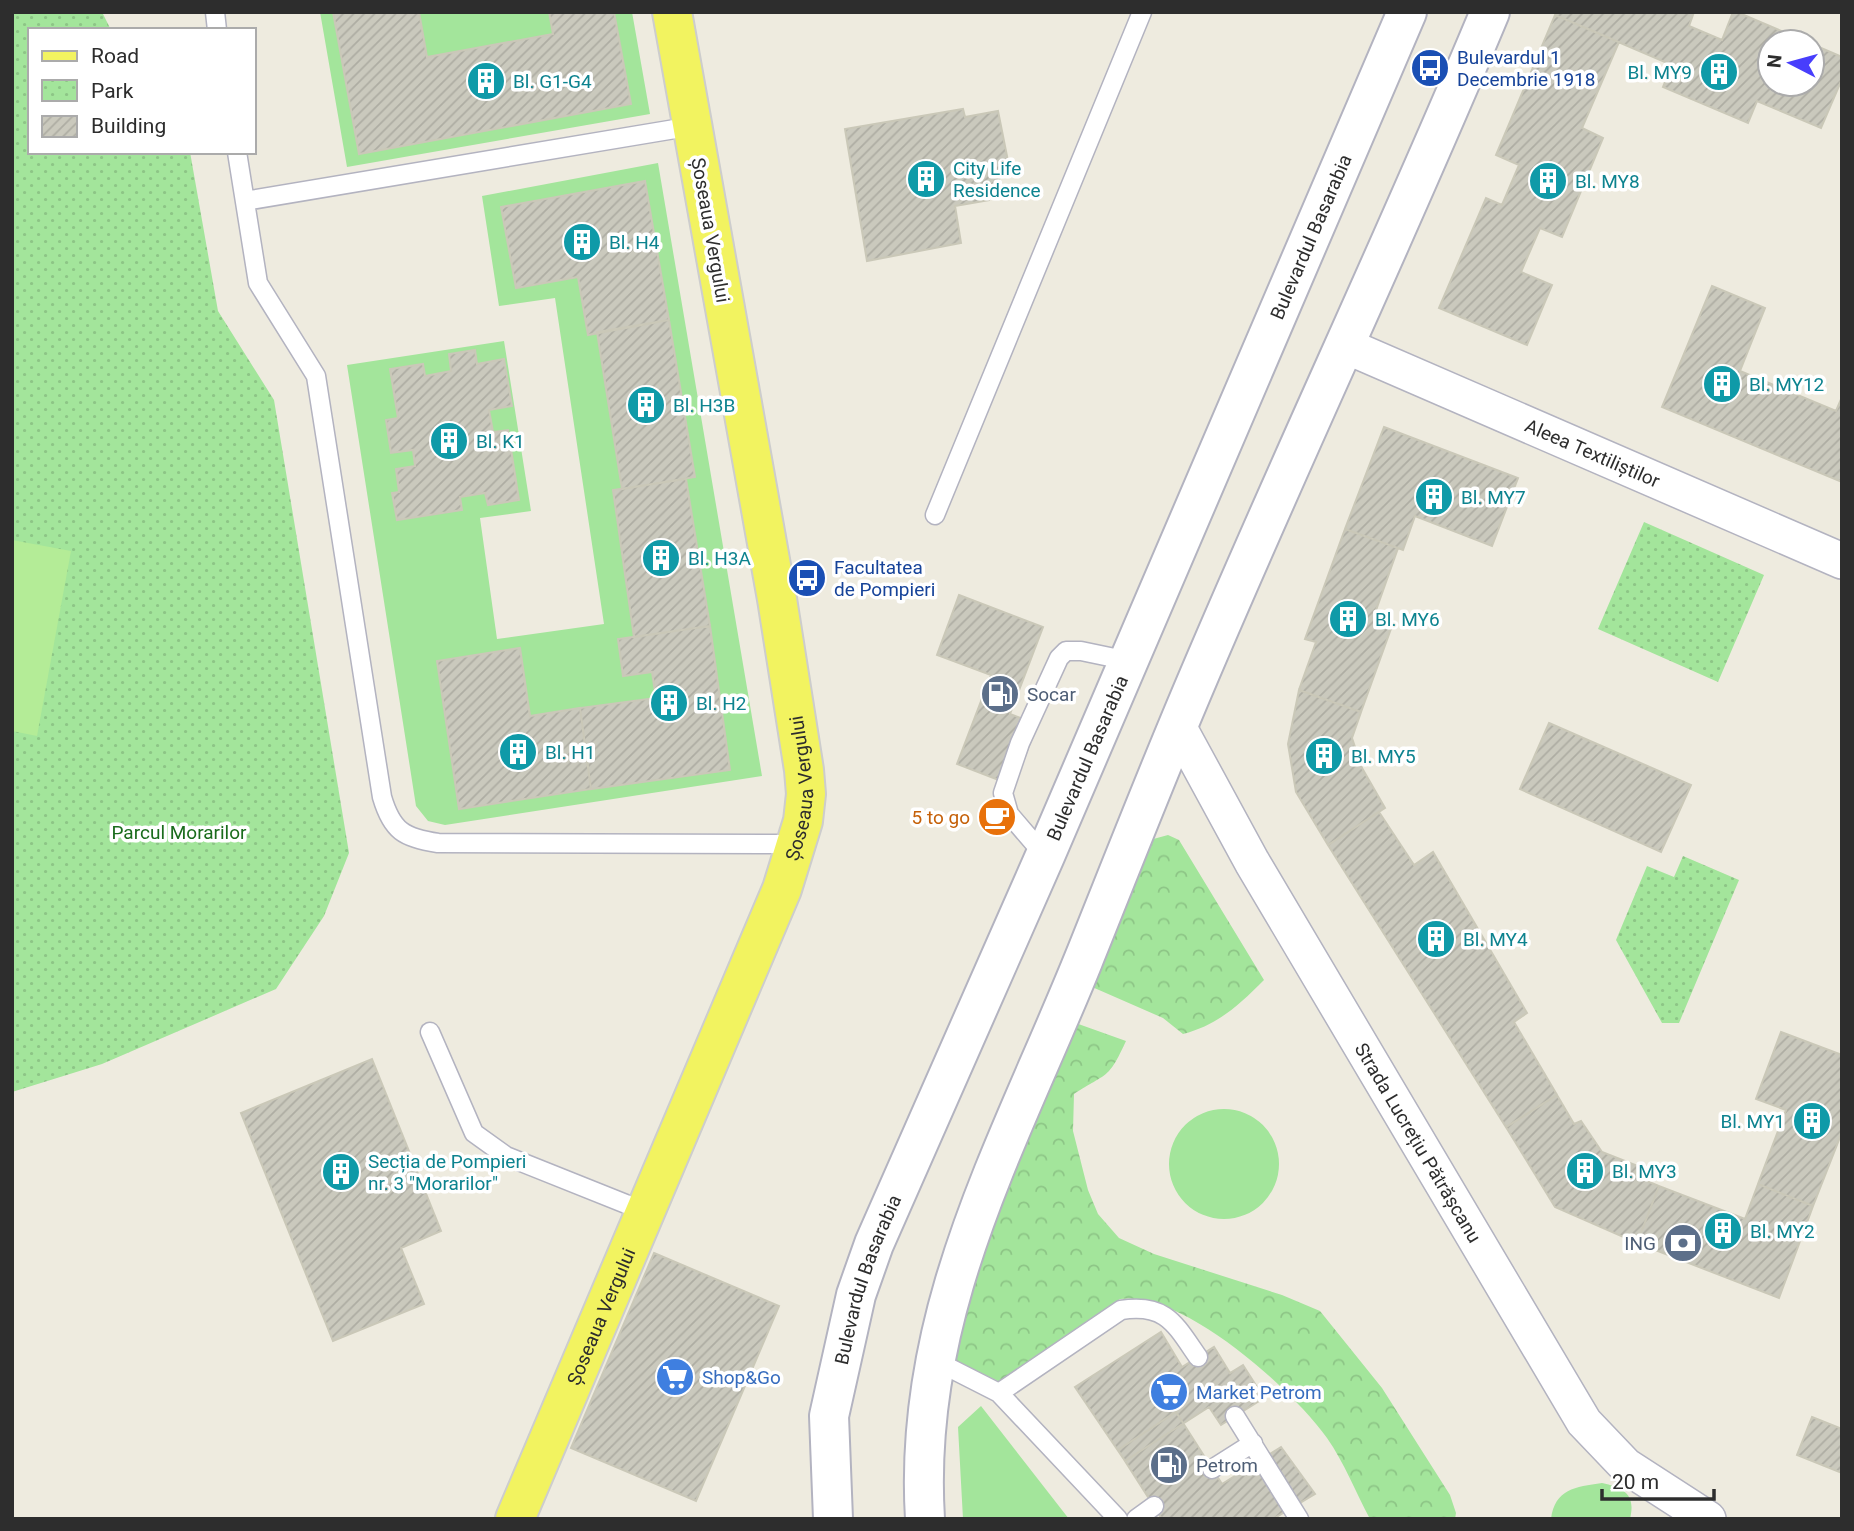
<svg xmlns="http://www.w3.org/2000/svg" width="1854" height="1531" viewBox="0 0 1854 1531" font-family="Roboto,sans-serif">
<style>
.grass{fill:#a3e59b}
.forest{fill:url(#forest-crowns)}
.park{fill:url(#park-dots)}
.pitch{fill:#b4ec97}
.building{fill:url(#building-hatch);stroke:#cac8b8;stroke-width:2}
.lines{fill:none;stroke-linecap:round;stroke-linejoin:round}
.service-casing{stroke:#b3b3c0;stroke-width:21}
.minor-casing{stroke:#b3b3c0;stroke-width:38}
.secondary-casing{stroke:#b3b3c0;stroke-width:42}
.primary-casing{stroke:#cdcdcd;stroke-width:42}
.service{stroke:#fff;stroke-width:18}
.minor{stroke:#fff;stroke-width:35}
.secondary{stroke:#fff;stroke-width:38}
.primary{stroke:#f2f360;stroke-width:38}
.labels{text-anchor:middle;stroke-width:7;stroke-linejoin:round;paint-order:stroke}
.transit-label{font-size:19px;fill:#164399;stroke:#fff;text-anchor:start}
.culture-label{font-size:19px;fill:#0d838f;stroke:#fff;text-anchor:start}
.street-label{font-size:19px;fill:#2d2d2d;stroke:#fff}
.service-label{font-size:19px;fill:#4e5e75;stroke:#fff;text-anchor:start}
.food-label{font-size:19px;fill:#c56008;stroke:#fff;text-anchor:end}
.park-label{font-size:19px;fill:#1a6c1c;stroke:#fff}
.shop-label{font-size:19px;fill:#366cbe;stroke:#fff;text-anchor:start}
</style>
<defs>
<pattern id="forest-crowns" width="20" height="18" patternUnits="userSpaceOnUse" patternTransform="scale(1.75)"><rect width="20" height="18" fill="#a3e59b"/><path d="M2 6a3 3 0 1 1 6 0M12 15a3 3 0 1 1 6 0" fill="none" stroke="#8dc586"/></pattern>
<pattern id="park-dots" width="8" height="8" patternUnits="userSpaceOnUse" patternTransform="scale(1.75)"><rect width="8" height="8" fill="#a3e59b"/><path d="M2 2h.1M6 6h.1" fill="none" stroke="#8dc586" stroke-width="1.8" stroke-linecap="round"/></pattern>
<pattern id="building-hatch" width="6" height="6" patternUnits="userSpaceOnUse" patternTransform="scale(1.75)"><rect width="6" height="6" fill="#cac9bd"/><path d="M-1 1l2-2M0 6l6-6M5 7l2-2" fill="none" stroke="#aeada3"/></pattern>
</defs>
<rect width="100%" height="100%" fill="#eeebdf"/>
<path class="grass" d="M320 12H632L650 114 347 167Z
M658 163 762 776 445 825 428 821 416 806 347 365 504 341 531 511 480 518 497 639 604 624 555 298 499 306 482 196Z
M1169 1164a55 55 0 1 1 110 0a55 55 0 1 1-110 0Z
M981 1406 1069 1519H963L958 1427Z
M1602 1483C1624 1488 1636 1494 1630 1519H1551C1555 1489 1575 1487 1602 1483Z"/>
<path class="forest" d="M1168 835 1179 840 1264 980C1239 1005 1218 1025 1183 1034L1163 1018 1083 983 1146 841Z
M1070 1021 1126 1041C1108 1080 1108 1072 1074 1094L1073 1131 1088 1190 1098 1214 1119 1238 1154 1254 1282 1295 1320 1311 1382 1388 1450 1495 1456 1513 1455 1519H1370C1356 1493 1344 1462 1327 1438 1292 1389 1182 1290 1120 1299L1000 1382 945 1356Z"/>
<path class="park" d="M12 12H102L111 30H30V152H190L218 311 274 400 349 853 324 916 276 989 102 1064 12 1092Z
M1644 522 1764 575 1718 682 1598 629Z
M1683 856 1739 880 1679 1023H1662L1616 940 1647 866 1674 877Z"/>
<path class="pitch" d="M12 540 71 551 37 736 12 731Z"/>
<path class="building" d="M333 12H419L427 57 553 34 549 12H614L631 104 359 154Z
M1556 12H1694L1689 26 1722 40 1733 12H1737L1807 42H1770V84H1812V44L1842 57V79L1821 128 1757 101 1748 123 1663 87 1672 65 1555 15Z
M1555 15 1619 42 1582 128 1603 138 1562 237 1540 228 1521 272 1552 285 1527 345 1439 308 1486 198 1502 205 1519 165 1496 155Z
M963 109 965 117 998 111 1008 161 989 200 955 206 961 243 867 261 845 129Z
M645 181 669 320 588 335 578 277 516 288 501 207Z
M1712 286 1765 308 1740 371 1836 411 1842 397V482L1662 407Z
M669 320 695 477 622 489 597 332Z
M475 350 477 364 504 359 512 406 489 410 493 432 508 430 519 500 488 505 485 493 460 497 462 510 397 520 392 493 399 492 396 469 415 466 413 450 391 453 386 420 398 418 390 369 423 364 425 376 451 371 449 354Z
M1384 427 1518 478 1492 546 1415 516 1403 550 1345 529Z
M686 479 710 626 634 637 613 490Z
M1345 529 1398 548 1374 616 1393 623 1361 712 1299 690 1316 642 1305 639Z
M959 595 1043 627 1010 714 1037 724 1014 786 957 764 991 675 937 655Z
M710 626 730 770 591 789 580 708 656 698 652 672 623 676 618 639Z
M520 648 530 716 580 708 591 789 459 809 437 661Z
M1299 690 1361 712 1352 738 1362 768 1385 808 1328 845 1296 792 1288 744Z
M1549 723 1691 785 1661 852 1520 789Z
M1379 812 1414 865 1433 852 1527 1013 1514 1022 1557 1095 1506 1127 1328 845Z
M1781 1032 1842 1055V1132L1813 1206 1758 1184 1786 1110 1756 1099Z
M372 1059 441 1231 401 1248 424 1304 333 1341 241 1113Z
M1557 1095 1574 1124 1581 1121 1602 1152 1638 1166 1635 1176 1659 1186 1637 1243 1555 1207 1506 1127Z
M1758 1184 1813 1206 1779 1298 1637 1243 1659 1186 1745 1219Z
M654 1253 779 1306 696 1501 571 1448Z
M1161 1332 1182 1367 1214 1347 1230 1373 1243 1365 1264 1398 1221 1425 1209 1407 1125 1461 1075 1387Z
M1176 1412 1222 1484 1281 1447 1315 1494 1273 1519H1162L1118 1450Z
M1812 1417 1842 1429V1473L1797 1455Z"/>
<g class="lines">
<defs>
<path id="service" d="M215 12 217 30
M237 152 258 283 316 376 382 797C392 831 404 838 438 843L798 844
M245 201 693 126
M935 515 1142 12
M1045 856 1009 814 1003 793 1020 743 1059 658 1066 651H1081L1129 661
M430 1032 474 1133 506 1156 646 1212
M934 1360 999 1393 1118 1519
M999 1393 1121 1310C1166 1303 1175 1324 1198 1357
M1235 1416 1299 1519
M1212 1469 1253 1443
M1136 1519 1154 1506"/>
<g id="minor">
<path id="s1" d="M1344 345 1842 561"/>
<path id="s2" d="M1178 726 1252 862 1584 1422 1626 1466 1708 1519"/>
</g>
<g id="secondary">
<path id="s3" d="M833 1519 829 1416 856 1295 874 1244 1045 856 1407 12"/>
<path d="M925 1519C912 1312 1008 1146 1083 961 1114 884 1145 805 1177 728 1277 487 1390 252 1490 12"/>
</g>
<g id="primary">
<path id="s4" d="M515 1519 782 889 803 821 806 794 804 770 777 599 672 12"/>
</g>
</defs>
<use href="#service" class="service-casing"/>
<use href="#minor" class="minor-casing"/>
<use href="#secondary" class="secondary-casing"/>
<use href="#primary" class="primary-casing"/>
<use href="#service" class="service"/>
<use href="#minor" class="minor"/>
<use href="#secondary" class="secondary"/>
<use href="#primary" class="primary"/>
</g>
<defs>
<symbol id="bus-disc" viewBox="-11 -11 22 22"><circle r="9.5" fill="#1a4fb4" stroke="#fff"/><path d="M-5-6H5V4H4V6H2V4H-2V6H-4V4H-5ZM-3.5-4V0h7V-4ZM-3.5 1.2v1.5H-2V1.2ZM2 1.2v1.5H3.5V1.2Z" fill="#fff"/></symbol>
<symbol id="building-disc" viewBox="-11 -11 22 22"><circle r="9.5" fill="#0f9aa8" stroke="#fff"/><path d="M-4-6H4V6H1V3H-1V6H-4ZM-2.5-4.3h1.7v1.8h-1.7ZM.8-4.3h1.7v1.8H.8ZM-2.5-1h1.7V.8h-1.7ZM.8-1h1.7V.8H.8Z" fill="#fff"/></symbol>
<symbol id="fuel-disc" viewBox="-11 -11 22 22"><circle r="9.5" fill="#5c6f8a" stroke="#fff"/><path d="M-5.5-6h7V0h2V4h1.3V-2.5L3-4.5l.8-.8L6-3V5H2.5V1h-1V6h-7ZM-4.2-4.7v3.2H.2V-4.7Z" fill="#fff"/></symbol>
<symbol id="cafe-disc" viewBox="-11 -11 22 22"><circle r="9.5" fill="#e8710a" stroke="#fff"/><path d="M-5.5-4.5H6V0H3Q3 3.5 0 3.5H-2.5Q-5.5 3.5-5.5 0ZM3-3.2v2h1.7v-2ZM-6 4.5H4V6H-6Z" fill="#fff"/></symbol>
<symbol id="bank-disc" viewBox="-11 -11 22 22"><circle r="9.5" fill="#5c6f8a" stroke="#fff"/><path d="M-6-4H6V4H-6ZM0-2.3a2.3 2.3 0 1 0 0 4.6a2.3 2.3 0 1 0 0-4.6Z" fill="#fff"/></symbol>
<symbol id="supermarket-disc" viewBox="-11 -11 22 22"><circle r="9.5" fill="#3f7fe0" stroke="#fff"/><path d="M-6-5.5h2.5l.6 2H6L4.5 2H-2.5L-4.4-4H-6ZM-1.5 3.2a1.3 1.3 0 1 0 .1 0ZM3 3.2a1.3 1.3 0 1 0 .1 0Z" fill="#fff"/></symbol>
</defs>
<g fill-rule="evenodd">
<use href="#bus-disc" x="1408" y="46" width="44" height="44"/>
<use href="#building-disc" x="1697" y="50" width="44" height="44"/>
<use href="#building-disc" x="464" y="59" width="44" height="44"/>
<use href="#building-disc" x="904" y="157" width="44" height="44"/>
<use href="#building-disc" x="1526" y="159" width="44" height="44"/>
<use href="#building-disc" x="560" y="220" width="44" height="44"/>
<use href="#building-disc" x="1700" y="362" width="44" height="44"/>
<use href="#building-disc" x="624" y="383" width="44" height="44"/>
<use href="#building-disc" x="427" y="419" width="44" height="44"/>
<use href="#building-disc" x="1412" y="475" width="44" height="44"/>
<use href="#building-disc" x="639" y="536" width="44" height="44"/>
<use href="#bus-disc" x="785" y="556" width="44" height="44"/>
<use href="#building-disc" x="1326" y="597" width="44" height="44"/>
<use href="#fuel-disc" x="978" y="672" width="44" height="44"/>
<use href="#building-disc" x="647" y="681" width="44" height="44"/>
<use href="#building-disc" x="496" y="730" width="44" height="44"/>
<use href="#building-disc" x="1302" y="734" width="44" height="44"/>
<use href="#cafe-disc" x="975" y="795" width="44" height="44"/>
<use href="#building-disc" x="1414" y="917" width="44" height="44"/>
<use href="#building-disc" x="1790" y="1099" width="44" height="44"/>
<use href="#building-disc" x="1563" y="1149" width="44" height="44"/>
<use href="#building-disc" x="319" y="1150" width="44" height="44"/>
<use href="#building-disc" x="1701" y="1209" width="44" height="44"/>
<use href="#bank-disc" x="1661" y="1221" width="44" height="44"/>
<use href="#supermarket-disc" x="653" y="1355" width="44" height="44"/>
<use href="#supermarket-disc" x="1147" y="1370" width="44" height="44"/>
<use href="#fuel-disc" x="1147" y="1443" width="44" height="44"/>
</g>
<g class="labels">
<g class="transit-label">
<text x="1457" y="64">Bulevardul 1<tspan x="1457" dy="22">Decembrie 1918</tspan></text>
<text x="834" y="574">Facultatea<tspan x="834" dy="22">de Pompieri</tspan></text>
</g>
<g class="culture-label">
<text x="1692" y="79" text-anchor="end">Bl. MY9</text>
<text x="513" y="88">Bl. G1-G4</text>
<text x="953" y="175">City Life<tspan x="953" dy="22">Residence</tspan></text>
<text x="1575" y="188">Bl. MY8</text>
<text x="609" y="249">Bl. H4</text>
<text x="1749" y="391">Bl. MY12</text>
<text x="673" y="412">Bl. H3B</text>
<text x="476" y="448">Bl. K1</text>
<text x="1461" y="504">Bl. MY7</text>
<text x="688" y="565">Bl. H3A</text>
<text x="1375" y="626">Bl. MY6</text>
<text x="696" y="710">Bl. H2</text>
<text x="545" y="759">Bl. H1</text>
<text x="1351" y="763">Bl. MY5</text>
<text x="1463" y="946">Bl. MY4</text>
<text x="1785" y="1128" text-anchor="end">Bl. MY1</text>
<text x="368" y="1168">Secția de Pompieri<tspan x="368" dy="22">nr. 3 "Morarilor"</tspan></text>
<text x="1612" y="1178">Bl. MY3</text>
<text x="1750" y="1238">Bl. MY2</text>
</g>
<g class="street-label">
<text transform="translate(711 230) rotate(80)" y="7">Șoseaua Vergului</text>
<text dy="7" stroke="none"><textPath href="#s3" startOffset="1379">Bulevardul Basarabia</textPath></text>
<text dy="7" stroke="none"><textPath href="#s1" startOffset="271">Aleea Textiliștilor</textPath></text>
<text dy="7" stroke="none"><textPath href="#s3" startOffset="812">Bulevardul Basarabia</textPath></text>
<text dy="7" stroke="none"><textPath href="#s4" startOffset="788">Șoseaua Vergului</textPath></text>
<text dy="7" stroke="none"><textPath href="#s2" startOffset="481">Strada Lucrețiu Pătrășcanu</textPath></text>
<text dy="7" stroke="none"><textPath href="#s3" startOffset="245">Bulevardul Basarabia</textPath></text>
<text dy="7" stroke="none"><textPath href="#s4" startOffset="220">Șoseaua Vergului</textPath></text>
</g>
<g class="service-label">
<text x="1027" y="701">Socar</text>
<text x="1656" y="1250" text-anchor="end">ING</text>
<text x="1196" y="1472">Petrom</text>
</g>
<g class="food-label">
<text x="970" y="824">5 to go</text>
</g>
<g class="park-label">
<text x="179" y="839">Parcul Morarilor</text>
</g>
<g class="shop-label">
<text x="702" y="1384">Shop&amp;Go</text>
<text x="1196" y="1399">Market Petrom</text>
</g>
</g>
<rect width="1854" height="1531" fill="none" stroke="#2d2d2d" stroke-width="28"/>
<rect x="28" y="28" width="228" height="126" fill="#ffffff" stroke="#ababab" stroke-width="2"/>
<rect x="42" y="51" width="35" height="10" fill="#f2f360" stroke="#ababab" stroke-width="2"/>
<text x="91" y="63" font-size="21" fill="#2d2d2d">Road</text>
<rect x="42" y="80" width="35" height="21" fill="url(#park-dots)" stroke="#ababab" stroke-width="2"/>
<text x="91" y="98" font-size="21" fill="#2d2d2d">Park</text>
<rect x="42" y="116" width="35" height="21" fill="url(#building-hatch)" stroke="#ababab" stroke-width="2"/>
<text x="91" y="133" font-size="21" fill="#2d2d2d">Building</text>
<g transform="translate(1791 63) rotate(276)"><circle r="33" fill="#ffffff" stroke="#ababab" stroke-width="2"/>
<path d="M0-5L12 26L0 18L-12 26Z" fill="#483efc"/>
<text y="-10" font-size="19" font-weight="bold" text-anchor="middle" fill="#2d2d2d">N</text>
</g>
<path d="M1602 1489v10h112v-10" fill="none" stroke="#2d2d2d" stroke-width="3.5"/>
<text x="1612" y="1489" font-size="21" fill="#2d2d2d" stroke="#ffffff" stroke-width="5" paint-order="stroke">20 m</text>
</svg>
